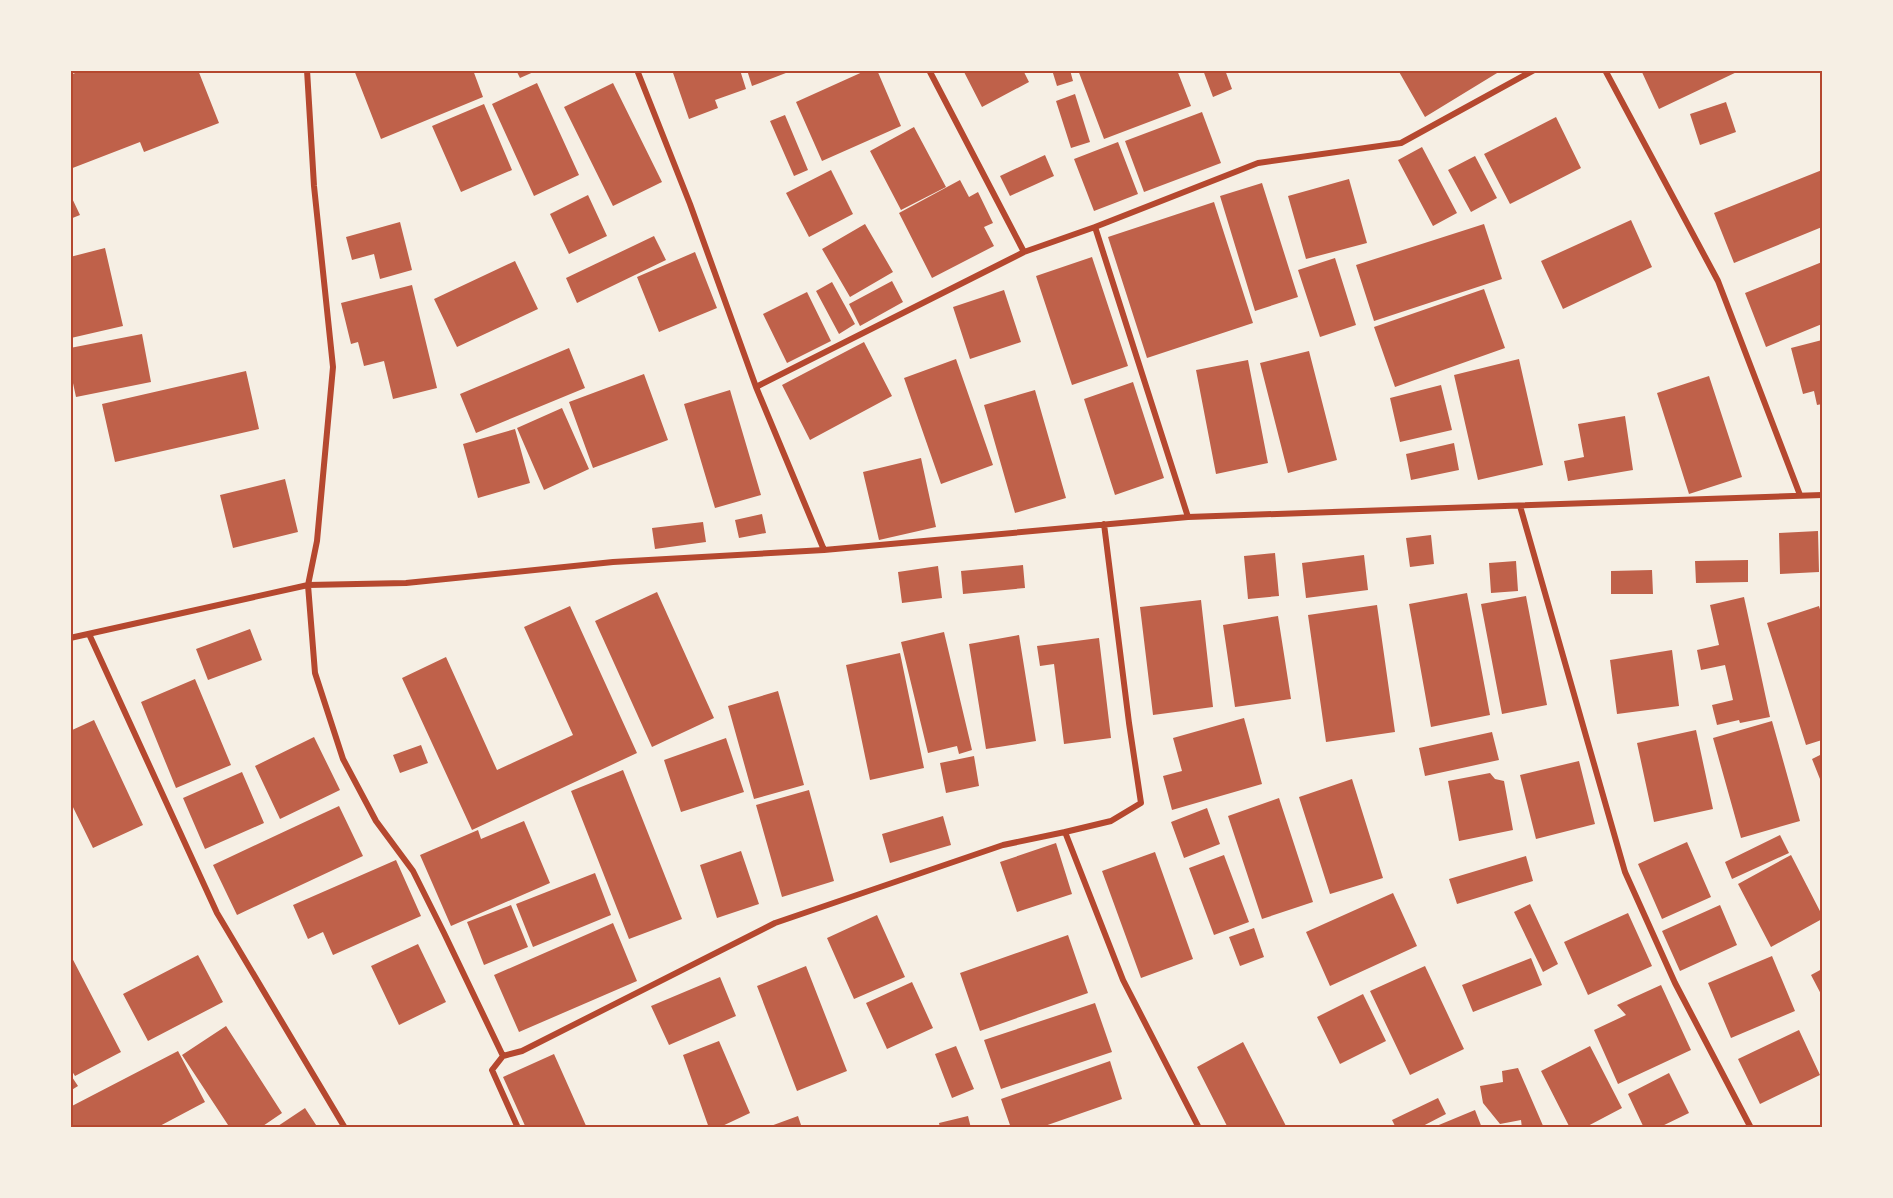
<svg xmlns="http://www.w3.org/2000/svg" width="1893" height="1198" viewBox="0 0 1893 1198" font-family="Ubuntu,sans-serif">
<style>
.building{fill:#bf614a}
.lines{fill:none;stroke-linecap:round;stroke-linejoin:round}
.minor{stroke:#b5482f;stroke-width:6}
.neatline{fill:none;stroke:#b5482f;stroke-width:2}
</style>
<rect width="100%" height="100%" fill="#f6efe4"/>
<path class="building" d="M83 70H198L219 123 144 152 140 142 70 169V75Z
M354 70H473L483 97 381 139Z
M516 70H538L520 78Z
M672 70H740L746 89 715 100 718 108 689 119Z
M747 70H791V71L752 86Z
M867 70H877L901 126 822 161 796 102Z
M963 70H1023L1029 82 982 107Z
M1052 70H1070L1073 81 1057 86Z
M1078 70H1177L1191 106 1104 139Z
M1203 70H1225L1232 89 1213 97Z
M1398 70H1502L1425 117Z
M1641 70H1741L1659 109Z
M537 83 579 175 534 196 492 104Z
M613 83 662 182 613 206 564 107Z
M1075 94 1090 142 1071 148 1056 101Z
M1726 102 1736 132 1700 145 1690 114Z
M484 104 512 170 461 192 432 126Z
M1202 112 1221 163 1144 192 1125 141Z
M785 115 808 170 794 176 770 121Z
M1556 117 1581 168 1510 204 1484 154Z
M914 127 946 187 901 210 870 151Z
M1118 142 1138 194 1094 211 1074 159Z
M1422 147 1457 213 1433 226 1398 160Z
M1045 155 1054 176 1010 196 1000 176Z
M1475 156 1497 198 1471 212 1448 170Z
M831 170 853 214 809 237 786 193Z
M1822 170V227L1734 263 1714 213Z
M1349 179 1367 243 1306 259 1288 196Z
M960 180 969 197 978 192 993 223 984 227 994 246 932 278 899 213Z
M1262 183 1298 297 1255 311 1220 196Z
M70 194 80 215 70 219Z
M588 195 607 236 569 254 550 214Z
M1214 202 1253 323 1147 358 1108 237Z
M1631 220 1652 267 1563 309 1541 261Z
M400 222 412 270 380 279 374 254 352 260 346 237Z
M865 224 893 272 850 297 822 249Z
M1484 224 1502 279 1374 321 1356 265Z
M654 236 666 260 577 303 566 278Z
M105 248 123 326 71 338 70 257Z
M695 252 717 308 659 332 637 277Z
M1092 257 1128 366 1072 385 1036 276Z
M1335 258 1356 325 1320 337 1298 270Z
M515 261 538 309 457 347 434 299Z
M1822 262V324L1766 347 1745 293Z
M892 281 903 302 860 326 849 304Z
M832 282 855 324 839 334 816 291Z
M412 285 437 388 393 399 384 361 364 366 358 342 351 344 341 303Z
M1484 289 1505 348 1395 387 1374 327Z
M1004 290 1021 342 970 359 953 307Z
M807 292 831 341 787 363 763 314Z
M142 334 151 382 76 397 70 369V348Z
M1822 340V404L1817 405 1814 391 1803 394 1791 348Z
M864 342 892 396 810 440 782 385Z
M569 348 585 388 476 433 460 394Z
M1309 351 1337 460 1288 473 1260 363Z
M956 359 993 465 941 484 904 378Z
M1519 359 1543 465 1478 480 1454 375Z
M1248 360 1268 463 1216 474 1196 370Z
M246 371 259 429 115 462 102 404Z
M644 374 668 440 593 468 569 402Z
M1709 376 1742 477 1689 494 1657 393Z
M1133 382 1164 478 1115 495 1084 399Z
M1441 385 1452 430 1400 442 1390 398Z
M730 390 761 495 715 508 684 404Z
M1035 390 1066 498 1015 513 984 405Z
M562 408 589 469 544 490 517 428Z
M1625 416 1633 470 1568 481 1564 461 1584 457 1578 424Z
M515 429 530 483 478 498 463 444Z
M1454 443 1459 470 1411 480 1406 454Z
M921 458 936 527 879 540 863 472Z
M285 479 298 532 233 548 220 495Z
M762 514 766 533 739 538 735 520Z
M703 522 706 542 655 549 652 528Z
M1818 531 1819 572 1780 574 1779 533Z
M1431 535 1434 564 1410 567 1406 538Z
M1275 553 1279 596 1248 599 1244 556Z
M1364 555 1368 590 1306 598 1302 563Z
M1748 560V582L1696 583 1695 561Z
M1516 561 1518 591 1491 593 1489 563Z
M1023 565 1025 588 963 594 961 571Z
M938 566 942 598 902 603 898 572Z
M1652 570 1653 594H1611V571Z
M657 592 714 718 652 747 595 621Z
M1467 593 1490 715 1431 727 1409 604Z
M1526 596 1547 705 1502 714 1481 604Z
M1744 597 1770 717 1740 723 1739 720 1717 725 1712 705 1733 700 1725 665 1701 670 1697 650 1719 645 1710 605Z
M1201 600 1213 707 1153 715 1140 607Z
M1377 605 1395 732 1326 742 1308 615Z
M570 606 637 753 472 830 402 678 446 657 497 770 573 735 524 627Z
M1819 606 1822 616V740L1806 745 1767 623Z
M1278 616 1291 699 1235 707 1223 625Z
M250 629 262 660 208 680 196 649Z
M944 632 972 750 959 754 957 746 928 753 901 642Z
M1019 635 1036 741 986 749 969 644Z
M1099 638 1111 738 1064 744 1054 664 1040 666 1037 646Z
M1672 650 1679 706 1617 714 1610 660Z
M900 653 924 768 870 780 846 665Z
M195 679 231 765 176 788 141 702Z
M778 691 804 785 754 799 728 706Z
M1244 718 1262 784 1172 810 1163 776 1182 771 1173 738Z
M94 720 143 825 93 848 70 801V731Z
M1772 721 1800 821 1741 838 1713 738Z
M1696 730 1713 809 1654 822 1637 743Z
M1492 732 1499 760 1425 776 1419 748Z
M314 737 340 790 280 819 255 766Z
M726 738 744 792 681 812 664 760Z
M421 745 428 763 400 773 393 755Z
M1822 754V784L1812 759Z
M974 756 979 786 946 793 940 763Z
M1579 761 1595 824 1536 839 1520 775Z
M623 770 682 919 629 939 571 791Z
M242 772 264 823 205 849 183 798Z
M1490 773 1495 779 1504 781 1513 830 1459 841 1448 781Z
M1352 779 1383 878 1330 894 1299 797Z
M809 790 834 881 782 897 756 805Z
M1279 798 1313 902 1262 919 1228 816Z
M339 806 363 856 237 915 213 865Z
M1207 808 1220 844 1184 858 1171 822Z
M943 816 951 845 890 863 882 834Z
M524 821 550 883 451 926 420 855 478 830 481 839Z
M1780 835 1789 853 1732 879 1725 862Z
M1687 842 1711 897 1662 919 1638 864Z
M1056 843 1072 894 1017 912 1000 862Z
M741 851 759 904 717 918 700 865Z
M1155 852 1193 959 1141 978 1102 871Z
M1224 855 1249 922 1214 935 1189 868Z
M1791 855 1822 915V919L1771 947 1738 884Z
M1526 856 1533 881 1457 904 1449 879Z
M396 860 421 916 333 955 323 932 308 939 293 905Z
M595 873 611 915 533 947 516 904Z
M1393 893 1417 946 1330 986 1306 932Z
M1530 904 1558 964 1543 972 1514 912Z
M511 905 528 947 484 965 467 922Z
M1720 905 1737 945 1680 971 1662 931Z
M1628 913 1652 966 1588 995 1564 942Z
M877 915 905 977 854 999 827 938Z
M613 923 637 981 519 1032 494 975Z
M1254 928 1264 957 1240 966 1229 937Z
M1068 935 1088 993 980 1031 960 973Z
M418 944 446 1002 399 1025 371 966Z
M70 954 121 1052 75 1076 70 1068Z
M198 955 223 1002 148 1041 123 994Z
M1772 956 1795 1011 1731 1038 1708 983Z
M1531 958 1542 985 1473 1012 1462 985Z
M806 966 847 1071 797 1091 757 986Z
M1425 966 1464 1049 1410 1075 1370 991Z
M1822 969V996L1811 975Z
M720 977 736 1016 669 1045 651 1006Z
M912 982 933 1028 887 1049 866 1003Z
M1661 985 1691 1050 1618 1084 1594 1030 1626 1015 1617 1005Z
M1363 994 1386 1041 1340 1064 1317 1017Z
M1095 1003 1112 1052 1001 1089 984 1040Z
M226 1026 282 1113 260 1128H230L182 1055Z
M1799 1030 1820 1075 1760 1104 1738 1059Z
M719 1041 750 1113 718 1128H709L683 1055Z
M1243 1042 1287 1128H1228L1197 1067Z
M956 1046 974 1089 952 1098 935 1054Z
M1590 1046 1622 1108 1584 1128H1570L1541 1071Z
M178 1051 205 1102 156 1128H70V1107Z
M554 1054 587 1128H526L503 1077Z
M1110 1061 1122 1099 1039 1128H1011L1001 1099Z
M1518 1068 1544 1128H1522L1521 1120 1500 1124 1483 1103 1480 1086 1503 1082 1502 1071Z
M1669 1073 1689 1113 1658 1128H1644L1628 1094Z
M70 1074 78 1086 70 1091Z
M1438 1098 1446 1114 1419 1128H1396L1392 1120Z
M305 1108 318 1128H275Z
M1475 1110 1482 1128H1434V1127Z
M798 1116 802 1128H768V1127Z
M968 1116 971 1128H940L939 1123Z"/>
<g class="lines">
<path class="minor" d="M307 70 314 186 333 367 317 541 308 585 315 673 343 759 376 821 413 871 444 933 503 1056 492 1070 518 1128
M637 70 690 204 756 387 824 550
M929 70 1024 252
M1605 70 1718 281 1800 495
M756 387 1024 252 1095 227
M1520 506 1625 872 1675 983 1751 1128
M1188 517 1095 227 1258 163 1401 143 1534 70
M1104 524 1129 723 1141 803 1111 821 1065 832 1123 980 1199 1128
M89 634 217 913 345 1128
M70 638 308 585 406 583 613 562 824 550 1188 517 1822 495
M503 1056 522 1051 775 923 1003 845 1065 832"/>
</g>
<rect width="1893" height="1198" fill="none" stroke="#f6efe4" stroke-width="144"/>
<rect x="72" y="72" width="1749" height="1054" class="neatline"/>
</svg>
